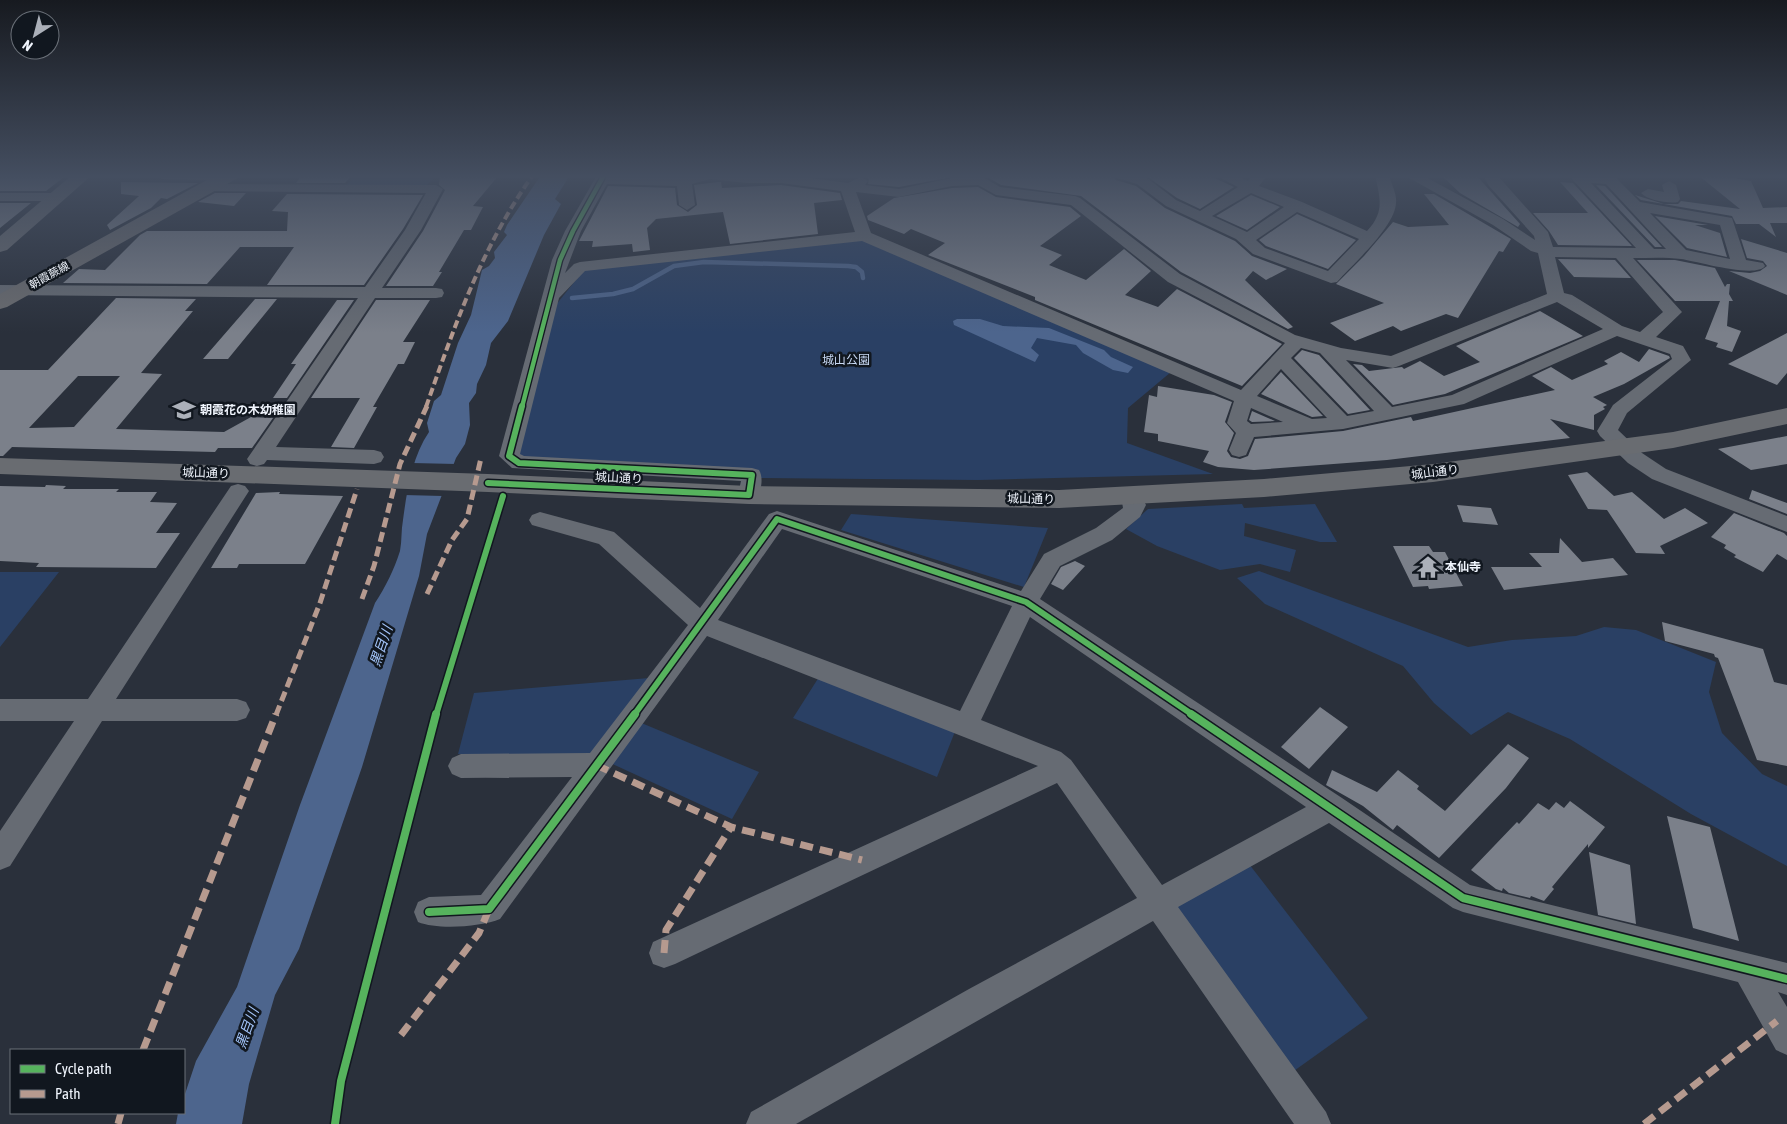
<svg xmlns="http://www.w3.org/2000/svg" width="1787" height="1124" viewBox="0 0 1787 1124" font-family="'Asap Condensed','Noto Sans JP',sans-serif">
<style>
.green{fill:#2a4064}
.water{fill:#4d658d}
.pier{fill:#2a303b}
.lines{fill:none;stroke-linecap:round;stroke-linejoin:round}
.stream{stroke:#4d658d;stroke-width:4.5}
.building{fill:#7b808a;fill-rule:evenodd}
.street{fill:#666b73;fill-rule:evenodd}
.secondary{fill:#696c71;fill-rule:evenodd}
.primary{fill:#6b6c6f;fill-rule:evenodd}
.quiet-far2{stroke:#b69a8f;stroke-width:4;stroke-dasharray:8 4;stroke-linecap:butt}
.quiet-far1{stroke:#b69a8f;stroke-width:5;stroke-dasharray:10 5;stroke-linecap:butt}
.quiet{stroke:#b69a8f;stroke-width:7;stroke-dasharray:13 7;stroke-linecap:butt}
.cycleway-far2-casing{stroke:#11171f;stroke-width:7}
.cycleway-far1-casing{stroke:#11171f;stroke-width:9}
.cycleway-casing{stroke:#11171f;stroke-width:11}
.cycleway-far2{stroke:#56b35d;stroke-width:4.5}
.cycleway-far1{stroke:#56b35d;stroke-width:6}
.cycleway{stroke:#56b35d;stroke-width:8}
.labels{text-anchor:middle;stroke-width:5;stroke-linejoin:round;paint-order:stroke}
.far-street-label{font-size:11px;fill:#f0f5fd;stroke:#11171f}
.park-label{font-size:12px;fill:#c9daf5;stroke:#11171f}
.poi-label{font-size:12px;font-weight:bold;fill:#f0f5fd;stroke:#11171f;text-anchor:start}
.street-label{font-size:12px;fill:#f0f5fd;stroke:#11171f}
.water-label{font-size:14px;font-style:italic;fill:#a3c4f9;stroke:#11171f}
</style>
<rect width="100%" height="100%" fill="#2a303b"/>
<path class="green" d="M355 175H437L426 186 345 187Z
M865 239 1171 372 1128 408 1127 443 1213 474 978 480 759 478 522 461 514 454 555 306 584 270Z
M1242 504 1244 508 1315 504 1337 542H1320L1245 523 1244 536 1296 550 1290 572 1260 564 1220 570 1157 546 1126 529 1148 509Z
M851 514 1048 528 1024 587 841 530Z
M1259 571 1468 647 1512 640 1576 636 1604 627 1636 630 1716 662 1709 692 1722 733 1762 774 1787 786V866L1691 814 1570 739 1508 712 1471 735 1434 703 1403 666 1265 604 1237 578Z
M0 572H59L0 647Z
M819 677 956 729 937 777 793 718Z
M649 678 593 755 458 754 474 693Z
M639 722 759 772 732 819 606 761Z
M1249 864 1368 1018 1291 1073 1169 905Z"/>
<path class="water" d="M541 175H570L555 199 561 204 544 235 508 321 491 343 486 365 477 384 476 393 469 403 470 425 465 444 456 458 427 534 419 576 362 767 299 949 275 995 249 1084 242 1124H176L178 1113H184V1097L196 1061 237 987 300 805 375 603C386 586 394 570 400 551 402 541 401 530 403 520 407 490 412 457 429 432L427 423 434 401 441 395 458 343 471 315 482 270 489 266 495 258 494 252 507 235 504 232 507 225Z
M957 319H980L1003 326 1049 328 1104 350 1111 357 1133 367 1128 373 1113 370 1083 353 1076 345 1037 338 1031 348 1039 355 1035 362 954 325 953 321Z"/>
<path class="pier" d="M412 463 456 464 443 496 404 495Z"/>
<g class="lines">
<path class="stream" d="M572 298 613 294 633 289 674 266 704 262 848 266 856 267 862 272 863 278"/>
</g>
<path class="building" d="M302 175H352L345 183H296Z
M440 175H499L473 206 483 207 471 230H464L439 272H442L433 286H386L423 231 445 190 439 185Z
M861 175H963L899 187 868 184 869 179Z
M984 175H1113L1116 180 1136 186 1165 208 1235 241 1252 256 1287 269 1266 280 1253 271 1245 280 1293 327 1288 329 1181 272 1081 196 1001 185Z
M1145 175H1208L1234 187 1200 209 1177 198Z
M1441 175H1476L1520 224 1518 227 1460 193Z
M1698 175H1716L1751 181 1763 208 1787 207V223H1770L1776 237 1759 224H1736L1732 216 1641 200 1635 195 1664 204H1678L1681 201 1740 209Z
M0 176 64 177 46 191H0Z
M121 182 192 183H198L167 199 161 198 151 208 110 230 107 225 139 196 121 194Z
M718 182H721L722 188 781 185 840 193 842 200 814 203 818 234 730 244 723 212 656 219 647 228 650 250 633 252 632 244 592 247 593 241H579L608 186 675 188 677 205 688 212 697 205 694 185Z
M1560 182 1573 183 1632 246 1558 245 1549 231 1533 213H1588Z
M1596 185 1605 186 1662 247H1655Z
M978 187 996 197 1070 207 1081 216 1040 246 1062 255 1049 265 1086 280 1124 249 1151 271 1125 295 1158 307 1177 289 1282 344 1242 386 1035 300V297L928 255 945 243 911 229 904 234 868 220 867 216 894 198 952 188Z
M215 193H246L234 206 198 202Z
M287 194 423 195 403 229 364 285H267L294 247H240L207 284 63 283 79 269 105 270 140 235 147 231H287L288 212 272 211Z
M1424 194H1434L1511 239 1503 252 1499 251 1458 318 1446 314 1401 331 1393 326 1355 341 1330 323 1384 303 1336 284 1364 256 1393 222 1408 227 1449 225Z
M1251 195 1280 207 1247 230 1216 216Z
M0 203H31L0 228Z
M1297 214 1356 240 1328 269 1266 246 1259 240Z
M1655 216 1708 225H1695L1720 233 1727 257 1687 248Z
M1741 239 1787 253V295L1729 271 1750 273 1760 271 1767 266 1763 261 1747 258Z
M1558 259 1615 260 1631 278 1574 277Z
M1637 260H1675L1715 268 1725 287 1727 284H1730L1729 294 1733 301H1729L1727 326 1741 331 1732 352 1716 347 1718 343 1705 339 1720 301H1675Z
M116 298 196 299 185 311H193L141 373 162 374 116 429 224 432 251 417 273 418 252 448H218L215 452 12 447 3 456H0V370H48ZM78 376H120L74 427 29 428Z
M255 299H277L228 359H203Z
M337 300H354L287 398H273L296 364H291Z
M376 300H430L403 342H415L404 364H398L373 407H377L354 448 331 447 360 398H311Z
M1540 311 1583 336 1445 394 1393 405 1353 364 1362 365 1369 371 1402 367 1404 369 1420 361 1444 376 1480 362 1456 346Z
M1787 333V373L1777 385 1728 364Z
M1649 349 1669 356 1670 358 1624 384 1593 397 1607 405 1603 407 1605 409 1594 415V430L1550 419 1570 438 1387 460 1254 470 1218 467 1203 462 1209 451 1158 441V434L1144 432 1149 395 1157 397 1158 386 1214 395 1232 402 1225 422 1234 433 1227 451 1231 457 1240 459 1248 456 1255 439 1343 431 1411 417 1413 421 1555 390 1532 376 1551 367 1572 380 1608 364 1604 361 1621 352 1639 362Z
M1302 350 1319 355 1370 410 1348 414 1294 358Z
M1281 372 1323 416 1312 417 1261 394Z
M1252 411 1275 421 1252 422 1249 420Z
M1787 436V464L1751 470 1718 449Z
M1587 472 1614 496 1632 492 1664 519 1685 508 1708 523 1660 546 1665 554 1636 553 1607 510 1588 509 1568 475Z
M46 485 66 486 63 489H119L116 492H157L150 502 177 503 156 533H180L156 568 36 567 39 563 0 561V486L45 487Z
M1752 490 1787 503V514L1749 499Z
M280 492 279 494 343 496 305 564H239L237 568H211L256 493Z
M1457 505 1491 508 1498 525 1463 522Z
M1734 513 1784 533 1787 536V560L1777 554 1763 572 1734 557 1736 555 1724 548 1726 545 1711 537Z
M1560 538 1582 562 1613 558 1628 575 1504 590 1491 567H1542L1529 553H1559Z
M1393 546H1429L1433 552H1445L1463 586 1429 589 1428 586 1413 587Z
M1075 561 1085 566 1063 590 1051 584 1061 567Z
M1662 622 1763 649 1774 682 1787 685V766L1757 760 1718 658 1715 657 1714 654 1665 641Z
M1320 707 1348 727 1309 769 1281 747Z
M1508 744 1529 758 1506 788 1439 858 1397 825 1393 830 1363 806 1326 785 1332 770 1377 792 1398 770 1419 786 1417 789 1445 811Z
M1570 801 1605 827 1588 848V844L1552 887 1554 889 1544 901 1531 896 1530 898 1509 893 1503 888 1502 891 1496 889 1471 870 1517 822 1519 824 1538 803 1549 810 1556 802 1564 808Z
M1667 816 1710 827 1739 941 1693 928Z
M1589 852 1630 865 1636 924 1598 915Z"/>
<g class="lines">
<path class="street" d="M155 175H233L234 177 227 181 162 179Z
M597 175 684 178 692 175H787L848 183 861 177 868 181 865 185 899 189 952 178 981 176 1000 187 1075 196 1080 198 1180 274 1295 335 1341 348 1391 356 1547 294 1538 253 1531 251 1493 225 1404 175H1422L1503 219 1535 240 1534 236 1489 186 1483 175H1497L1548 232 1553 247 1636 248 1571 178 1573 175 1615 177 1640 202 1732 218 1746 260 1763 263 1765 266C1756 279 1696 261 1681 259 1666 257 1649 258 1633 258L1682 312 1656 337 1683 346 1691 360 1627 413 1618 430 1642 453 1666 469 1787 516V532L1652 479 1628 463 1600 436 1597 431 1613 405 1672 359 1670 354 1617 336 1464 404 1343 429 1254 437 1246 455 1239 457 1232 455 1229 450 1236 433 1227 423 1234 401 862 241 585 271 559 298 520 454 524 456 752 468 759 470C764 478 761 492 756 500L749 502 742 500 738 495 741 481 512 468 499 456 552 260 565 231ZM710 179 747 183H781L841 191 855 232 580 262 574 264 565 273 581 231 607 184 677 186 679 205 687 210 695 205 692 184ZM1591 183 1606 184 1666 249H1654ZM978 185 996 195 1071 205 1168 282 1285 343 1241 390 871 233 856 192 899 197 952 186ZM1650 213 1720 225 1730 259 1686 250ZM1555 257 1616 258 1663 312 1640 332 1622 326 1572 295 1564 293ZM1557 302 1603 329 1452 395 1392 407 1346 360 1393 368 1399 366ZM1301 348 1320 353 1374 411 1347 416 1291 358ZM1281 369 1327 418 1312 419 1257 396ZM1251 408 1283 422 1251 424 1247 421Z
M1115 175H1139L1147 178 1176 200 1200 211 1238 187 1215 175H1235L1248 181 1252 175H1263L1265 178 1259 186 1302 202 1367 231C1385 212 1380 198 1375 175H1389C1391 183 1397 194 1396 202 1396 226 1354 263 1337 282L1331 283 1253 254 1236 239 1166 206 1137 184 1117 178ZM1251 193 1284 207 1247 232 1212 216ZM1297 212 1359 239 1328 271 1265 248 1256 240Z
M1669 181 1676 185 1680 199 1678 202C1669 204 1647 200 1641 193L1648 189 1664 192 1662 185Z
M208 184 436 185 443 189 421 230 382 288H436L442 289 444 293 442 297 436 298H375L276 447 374 450 381 452 384 457 381 462 374 464 267 460 264 464 257 466 250 464 247 459 358 298 0 295V285L365 287 405 230 426 193 203 191 201 188Z
M0 193H57L64 197 57 201H0Z
M238 484 245 486 249 491 116 699H237L246 702 250 710 246 718 237 721H102L10 866 0 870V831L74 721H0V699H88L231 486Z
M1132 489 1139 491 1146 505 1140 517 1112 540 1060 566 1040 599 1342 798 1470 885 1787 963V995L1778 992 1787 1007V1055L1776 1050 1738 982 1463 912 1453 908 1329 823 1178 907 1326 1112 1331 1124H1294L1153 921 796 1124H746L751 1112 969 989 1137 898 1057 783 675 964 664 968 653 964 649 953 653 942 1038 766 707 636 500 919C481 927 437 930 418 922L414 912 418 902 429 897 481 895 572 777 461 778 452 774 448 766 452 758 461 754 590 753 688 625 599 544 532 525 529 520 532 515 540 512 614 532 700 608 769 514 777 511 1021 591 1044 554 1096 528 1123 508 1121 496 1125 491ZM782 529 1012 606 960 711 718 620ZM1030 617 1306 807 1162 885 1071 760 1061 752 981 720Z"/>
<path class="secondary" d="M72 175H92L7 250 0 252V236Z
M1787 408V424L1673 448 1433 482 1264 497 1059 508 749 504 488 492 0 474V458L488 474 749 486 1059 490 1264 479 1433 464 1673 432Z"/>
<path class="primary" d="M216 175H239L236 179 7 307 0 309V294Z"/>
<path class="quiet-far2" d="M426 407C455 325 482 246 533 175"/>
<path class="quiet-far1" d="M427 594 452 540 467 519 481 458
M362 599 374 566 400 464 427 406
M276 715 320 603 357 489"/>
<path class="quiet" d="M596 765 731 827 862 860
M664 953 666 930 731 827
M401 1035 479 933 489 909
M143 1050 276 714
M118 1124 121 1113
M1644 1124 1777 1021"/>
<defs>
<path id="cycleway-far2" d="M522 407 560 260 573 231 604 175"/>
<path id="cycleway-far1" d="M488 483 749 495 752 475 519 463 509 456 522 406
M436 715 503 496
M634 715 777 519 1026 602 1193 715"/>
<path id="cycleway" d="M1191 714 1463 898 1787 979
M429 912 489 909 635 714
M335 1124 341 1081 436 714"/>
</defs>
<use href="#cycleway-far2" class="cycleway-far2-casing"/>
<use href="#cycleway-far1" class="cycleway-far1-casing"/>
<use href="#cycleway" class="cycleway-casing"/>
<use href="#cycleway-far2" class="cycleway-far2"/>
<use href="#cycleway-far1" class="cycleway-far1"/>
<use href="#cycleway" class="cycleway"/>
</g>
<linearGradient id="sky" x2="0" y2="1"><stop stop-color="#171a20"/><stop offset="0.53" stop-color="#444e60"/><stop offset="1" stop-color="#444e60" stop-opacity="0"/></linearGradient>
<rect width="1787" height="333" fill="url(#sky)"/>
<defs>
<symbol id="school-bare" viewBox="-9 -9 18 18"><path d="M0-5L7-2L0 1L-7-2ZM-4 1L0 2.5L4 1V4Q0 6-4 4Z" fill="#abb0b9" stroke="#11171f" stroke-width="2.5" paint-order="stroke"/></symbol>
<symbol id="temple-bare" viewBox="-9 -9 18 18"><path d="M0-6L5-2H3V0L6.5 2.5H4V6H1.5V3h-3V6H-4V2.5H-6.5L-3 0V-2H-5Z" fill="#abb0b9" stroke="#11171f" stroke-width="2.5" paint-order="stroke"/></symbol>
</defs>
<g fill-rule="evenodd">
<use href="#school-bare" x="168" y="394" width="32" height="32"/>
<use href="#temple-bare" x="1412" y="551" width="32" height="32"/>
</g>
<g class="labels">
<g class="far-street-label">
<text transform="translate(49 275) rotate(-29)" y="4">朝霞蕨線</text>
</g>
<g class="park-label">
<text x="846" y="364">城山公園</text>
</g>
<g class="poi-label">
<text x="200" y="414">朝霞花の木幼稚園</text>
<text x="1445" y="571">本仙寺</text>
</g>
<g class="street-label">
<text transform="translate(1435 472) rotate(-7)" y="4">城山通り</text>
<text transform="translate(206 473) rotate(2)" y="4">城山通り</text>
<text transform="translate(619 478) rotate(3)" y="4">城山通り</text>
<text transform="translate(1031 499) rotate(1)" y="4">城山通り</text>
</g>
<g class="water-label">
<text transform="translate(381 646) rotate(-71)" y="5">黒目川</text>
<text transform="translate(247 1028) rotate(-70)" y="5">黒目川</text>
</g>
</g>
<rect x="10" y="1049" width="175" height="65" fill="#11171f" stroke="#6a7078"/>
<rect x="20" y="1065" width="25" height="8" fill="#56b35d" stroke="#6a7078"/>
<text x="55" y="1074" font-size="15" fill="#f0f5fd">Cycle path</text>
<rect x="20" y="1090" width="25" height="8" fill="#b69a8f" stroke="#6a7078"/>
<text x="55" y="1099" font-size="15" fill="#f0f5fd">Path</text>
<g transform="translate(35 35) rotate(216)"><circle r="24" fill="#11171f" stroke="#6a7078"/>
<path d="M0-4L9 19L0 12L-9 19Z" fill="#abb0b9"/>
<text y="-8" font-size="14" font-weight="bold" text-anchor="middle" fill="#f0f5fd">N</text>
</g>
</svg>
